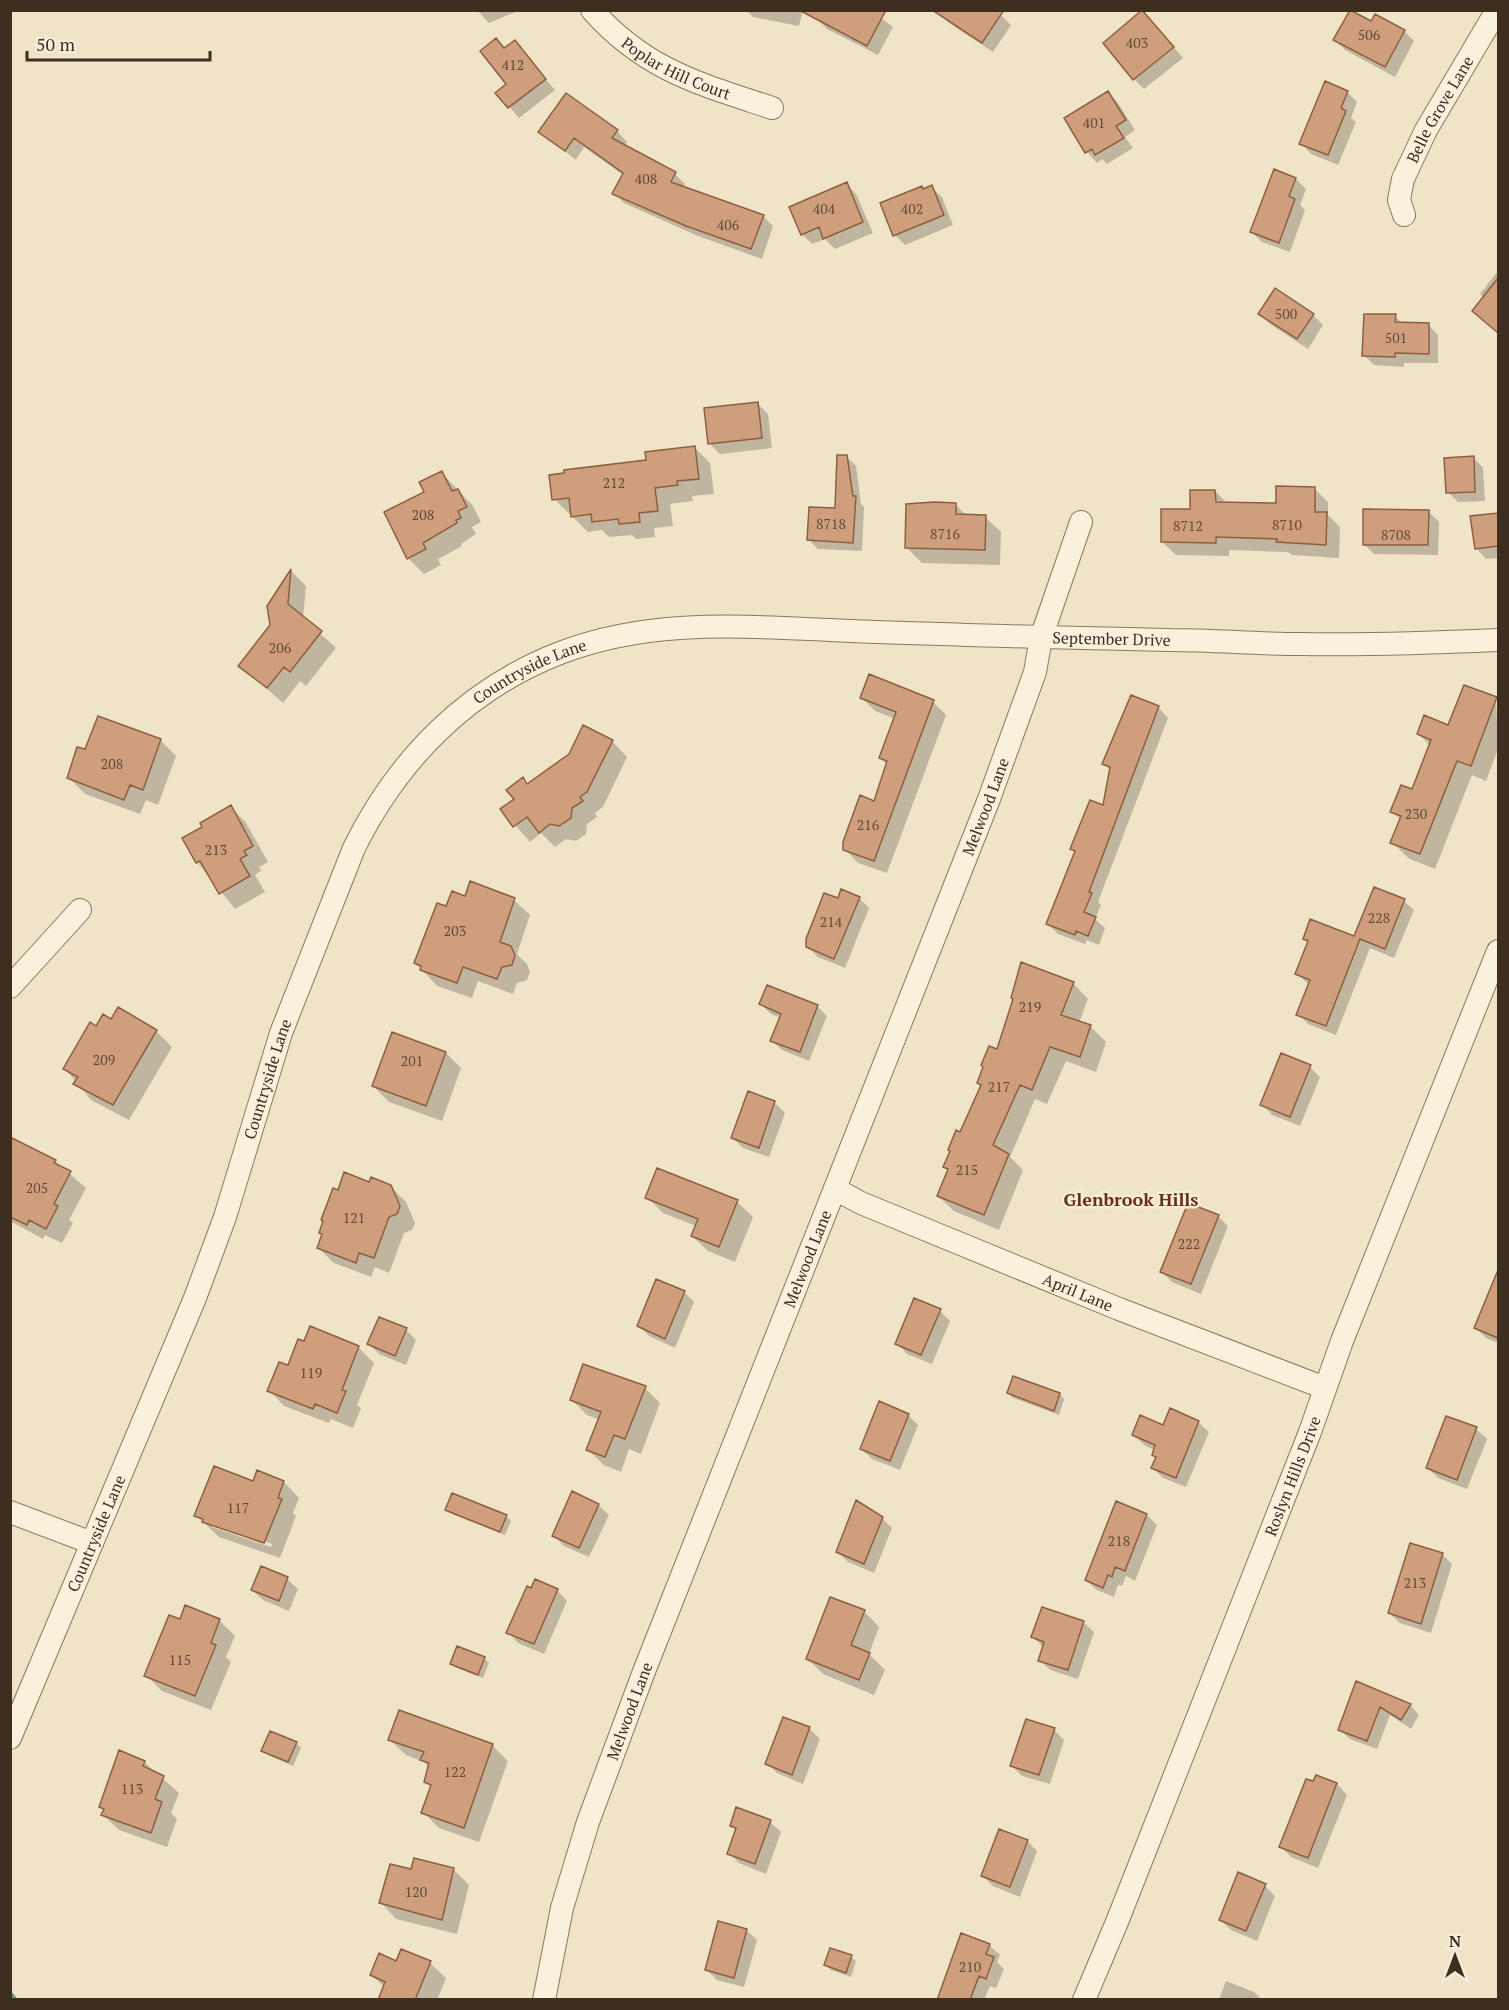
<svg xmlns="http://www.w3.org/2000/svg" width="1509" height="2010" viewBox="0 0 1509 2010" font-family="'PT Serif',serif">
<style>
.shadow{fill:#0003;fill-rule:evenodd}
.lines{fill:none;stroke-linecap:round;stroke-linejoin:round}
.stream{stroke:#6f938a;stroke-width:8}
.building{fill:#cf9f7d;stroke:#8d5f41;stroke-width:1.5}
.minor-casing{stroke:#8d765c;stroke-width:24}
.minor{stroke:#faf1dc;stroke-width:22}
.labels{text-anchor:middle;stroke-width:5;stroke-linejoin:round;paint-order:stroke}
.number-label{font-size:14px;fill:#624a37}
.street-label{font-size:16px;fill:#3d2e20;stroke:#f7eed8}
.neighbourhood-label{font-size:18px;font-weight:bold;fill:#6b2e1e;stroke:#f7eed8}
</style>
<rect width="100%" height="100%" fill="#f0e4c8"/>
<path class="shadow" d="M477 10H517L518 11 489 23Z
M746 10H803L799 26 753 17Z
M1143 11 1183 58 1144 89 1134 79Z
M873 12 893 27 878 55 827 29 816 18Z
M939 13 1001 15 1011 25 993 52 949 23Z
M1372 23 1404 31 1414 41 1395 77 1345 50 1335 40Z
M514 42 555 90 519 118 498 93 508 85 505 49Z
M1108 92 1118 103 1135 130 1125 137 1133 148 1107 164 1102 159 1097 163 1087 152 1066 118Z
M1347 92 1357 102 1351 118 1356 122 1338 165 1311 154 1301 143Z
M617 131 627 142 624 146 675 174 685 184 683 188 763 216 773 226 762 259 698 236 624 203 614 193 623 175 584 147 576 160 540 132Z
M1296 179 1306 189 1300 205 1305 210 1290 252 1262 242 1252 232Z
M846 184 856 194 873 233 835 249 825 239 812 244 802 234Z
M931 187 942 197 953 225 905 245 895 235 924 190Z
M1498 271V333L1474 311 1484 298 1480 294Z
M1260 314 1313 315 1323 325 1308 349 1270 324Z
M1395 316 1403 324 1428 325 1438 335V363H1404V367L1374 365 1364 355Z
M758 404 768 414 772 448 720 454 710 444Z
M694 447 710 463 714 494 692 496 693 501 670 504 673 526 654 528 655 537 636 539 632 535 609 537 602 530 588 532 554 499 648 461Z
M847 457 856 466 861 504 864 507 862 551 818 549 809 540 836 510Z
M1473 457 1483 468 1485 501 1458 502 1448 492Z
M442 473 473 506 481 522 472 527 476 534 461 544 462 546 438 559 441 565 424 574 408 558 426 493Z
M1315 489 1328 502V515L1340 527 1339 558 1292 555 1288 552 1229 550V556L1176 555 1162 542 1191 510 1215 491 1227 503 1277 505Z
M955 504 967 516 985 517 1001 532 1000 565 922 563 907 548Z
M1428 511 1439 522 1438 555 1374 554 1364 544Z
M1498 514V558L1486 559 1476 548 1472 518Z
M291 571 306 586 303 618 336 648 306 686 300 681 283 703 240 665 272 626 269 606Z
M862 698 933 702 946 715 887 873 858 863 845 849 875 802 888 765 880 758 895 719 875 711Z
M1496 698 1498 749 1486 781 1472 775 1435 869 1408 858 1392 842 1401 820 1392 812 1413 791 1430 746 1419 734 1449 727Z
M1158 707 1168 718 1098 902 1101 905 1095 919 1105 928 1099 945 1087 940 1085 944 1058 934 1048 924 1076 853 1072 848 1104 807 1111 770 1104 764Z
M99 718 161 741 176 756 158 805 146 800 140 814 85 794 69 778 86 751Z
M612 741 627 757 603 807 595 813 597 817 587 824 586 834 576 841 566 839 555 847 541 833 530 842 502 810 516 800 522 779 528 785Z
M231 807 246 823 268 862 259 867 261 871 255 875 265 892 235 909 197 862 204 827Z
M1375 889 1404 901 1414 910 1394 958 1370 948 1336 1035 1308 1024 1298 1014 1309 985 1297 974 1309 944 1304 939 1355 938Z
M465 898 514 900 530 915 517 954 527 964 530 972 527 980 517 983 513 994 478 981 472 998 437 986 416 963 447 908Z
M859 898 869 908 845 968 818 957 807 946 838 900Z
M1073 983 1088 999 1079 1023 1090 1026 1106 1042 1096 1072 1066 1061 1047 1104 1035 1099 1010 1157 1023 1170 999 1230 954 1211 938 1196 949 1171 945 1167 982 1086 978 1082 997 1051Z
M761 1004 817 1006 827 1016 809 1061 782 1050 772 1041 781 1018 771 1014Z
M111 1021 156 1031 172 1047 129 1120 91 1100 65 1069 96 1028Z
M446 1053 461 1068 442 1121 389 1102 373 1086Z
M1310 1067 1320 1077 1300 1126 1272 1115 1262 1104Z
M774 1102 785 1113 769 1157 743 1148 733 1138Z
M10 1150 55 1161 86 1188 69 1220 73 1223 62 1243 45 1235 43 1239 10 1221Z
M369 1184 390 1186 406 1202 415 1223 412 1230 404 1233 389 1273 375 1267 371 1277 334 1263 318 1248 323 1235 321 1233 339 1192Z
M647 1197 737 1202 753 1217 735 1262 708 1251 692 1236 696 1226 663 1213Z
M1218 1216 1228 1226 1201 1294 1172 1282 1162 1272Z
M1495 1279 1498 1281V1343L1486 1338 1476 1328Z
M684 1292 694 1302 675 1348 649 1336 639 1326Z
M940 1311 950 1321 932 1364 907 1354 897 1343Z
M406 1330 416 1340 406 1365 379 1354 369 1344Z
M358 1347 374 1363 357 1405 361 1408 353 1428 331 1419 329 1423 284 1406 269 1390 289 1367Z
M1014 1378 1060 1394 1064 1399 1059 1415 1013 1398 1008 1393Z
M645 1388 660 1403 641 1454 629 1449 621 1472 604 1465 588 1450 600 1420 587 1415 571 1399Z
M908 1415 918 1425 900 1470 872 1459 862 1449Z
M1198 1422 1209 1432 1186 1487 1163 1478 1153 1468 1157 1458 1155 1450 1144 1445 1134 1435 1164 1427Z
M1476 1429 1487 1439 1467 1489 1438 1478 1428 1468Z
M258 1472 284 1482 299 1498 293 1513 296 1516 280 1558 219 1537 196 1515 254 1482ZM212 1524 272 1544 271 1547 212 1527Z
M598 1505 609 1515 589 1557 564 1546 553 1535Z
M447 1510 506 1516 511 1521 505 1535 452 1514Z
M1147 1515 1157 1525 1135 1581 1126 1576 1122 1586 1118 1585 1114 1597 1097 1590 1086 1580Z
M882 1518 892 1528 874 1573 848 1562 837 1552Z
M1442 1554 1452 1564 1431 1633 1400 1623 1389 1613Z
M261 1568 287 1579 298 1589 289 1611 263 1600 252 1590Z
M532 1590H557L567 1601 544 1654 518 1643 508 1632Z
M864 1611 879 1627 869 1654 885 1670 874 1695 823 1674 808 1659Z
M219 1620 235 1636 226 1657 231 1662 211 1710 162 1691 146 1675Z
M1083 1622 1094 1632 1078 1679 1050 1670 1040 1660 1044 1648 1033 1637Z
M484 1658 489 1663 483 1678 457 1668 452 1663Z
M1354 1689 1410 1705 1419 1715 1411 1729 1390 1715 1377 1749 1350 1739 1340 1730Z
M784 1718 810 1729 820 1739 803 1784 777 1773 767 1763Z
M1054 1730 1064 1740 1050 1784 1022 1776 1012 1766Z
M390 1740 492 1745 508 1761 479 1842 439 1828 423 1812 432 1788 425 1782 429 1767 424 1762 406 1755Z
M296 1743 301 1748 293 1766 268 1755 263 1751Z
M144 1762 179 1793 171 1813 177 1819 167 1847 119 1830 103 1815 105 1811 100 1807Z
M1317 1776 1337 1784 1347 1795 1318 1868 1291 1857 1281 1847Z
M770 1822 781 1832 766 1874 739 1863 729 1853 737 1831 731 1826Z
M1027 1841 1037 1851 1020 1897 993 1886 983 1876Z
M415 1860 454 1870 469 1885 457 1934 396 1919 381 1903 412 1871Z
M1265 1886 1275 1896 1257 1941 1231 1930 1220 1920Z
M746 1930 757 1940 744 1987 717 1980 707 1970Z
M989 1945 1000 1955 997 1962 1004 1969 996 1988 990 1986 984 2000H938Z
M402 1951 430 1963 446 1978 437 2000H380L385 1988 372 1975 397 1963Z
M851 1957 856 1961 851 1977 831 1970 826 1965Z
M1226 1981 1254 1992 1262 2000H1212L1219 1999Z"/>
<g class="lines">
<path class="stream" d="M10 1996 13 2000"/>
</g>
<path class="building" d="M799 10H886L867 46Z
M932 10H1004L982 43Z
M1142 10 1174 47 1133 80 1103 43Z
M1350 10 1371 21 1375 14 1405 30 1385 67 1333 40Z
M496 38 504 48 515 40 546 79 508 108 495 93 506 84 480 51Z
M1325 81 1348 91 1341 108 1346 111 1328 155 1299 144Z
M1108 91 1126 120 1116 126 1124 138 1095 155 1092 149 1085 153 1064 118Z
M566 93 618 130 612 138 676 172 671 182 764 215 751 249 686 226 612 194 623 173 574 138 565 151 538 132Z
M1274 169 1296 178 1289 196 1295 199 1279 243 1250 232Z
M847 182 863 222 823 239 819 227 801 235 789 207Z
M932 185 944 215 893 236 880 203 922 186 923 189Z
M1498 278V333L1472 311Z
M1275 288 1314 314 1297 339 1258 314Z
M1364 314H1396L1395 322 1429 323V354L1395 353V357L1362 356Z
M758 402 762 438 708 444 704 408Z
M695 446 699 479 677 481 678 485 655 488 658 511 639 513 640 522 619 524 618 519 592 522 591 514 571 517 569 498 552 500 549 475 564 473V470L646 460 645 452Z
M837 455H847L853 496H856L853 543 807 540 809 507 835 508Z
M1474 456 1475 492 1446 493 1444 458Z
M442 471 452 491 458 489 467 507 458 511 461 518 456 520 457 523 423 543 426 549 407 559 384 512 424 492 419 482Z
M1276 486 1315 487V512H1327L1326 545 1276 542 1277 539 1216 537V543L1161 542V509H1190V490H1215L1216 502 1276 503Z
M934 502 956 503V514L986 515 985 550 905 548 906 504Z
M1363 509 1429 510 1428 545H1363Z
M1498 513V546L1475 549 1470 516Z
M291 569 288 604 322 631 290 672 284 667 267 688 238 666 270 625 267 606Z
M869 674 934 700 874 861 843 850V842L860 795 874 801 887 761 879 758 896 712 860 698Z
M1464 685 1497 697 1471 766 1457 761 1420 854 1390 843 1401 816 1390 812 1401 785 1412 789 1431 740 1417 734 1424 715 1448 725Z
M1131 695 1159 706 1089 892 1092 893 1084 912 1096 917 1088 936 1076 931 1075 935 1046 924 1075 851 1070 849 1090 800 1103 805 1110 767 1102 764Z
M98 716 161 739 143 790 130 785 124 800 67 778 77 747 85 749Z
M583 725 613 740 587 792 580 797 583 801 572 808 571 818 559 826 550 824 539 833 527 817 513 827 500 809 514 799 506 790 523 777 527 784 569 754Z
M231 805 253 846 244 851 247 855 240 859 250 876 219 894 200 861 196 863 182 838 202 827 200 823Z
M470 881 515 898 500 942 511 946 515 955 512 965 502 967 497 979 463 967 457 983 420 970 421 966 414 963 437 903 446 906 452 891 465 896Z
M1374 887 1405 899 1385 949 1360 939 1326 1026 1296 1015 1310 980 1295 974 1308 941 1303 939 1310 919 1354 936Z
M841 889 860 897 834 959 806 947V939L824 893 838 898Z
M1021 962 1074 982 1061 1015 1091 1025 1080 1057 1050 1047 1032 1090 1020 1085 993 1145 1009 1154 984 1215 937 1196 948 1169 943 1167 950 1151 948 1150 956 1130 960 1132 981 1085 977 1083 983 1067 981 1065 989 1046 997 1049 1013 999 1011 998Z
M767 985 818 1005 800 1052 770 1041 781 1014 759 1004Z
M118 1007 157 1030 113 1105 73 1084 78 1077 63 1069 90 1022 96 1026 103 1014 111 1019Z
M392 1032 446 1052 426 1106 372 1086Z
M1281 1053 1311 1065 1290 1117 1260 1105Z
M748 1091 775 1101 759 1148 731 1138Z
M10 1137 56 1160 54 1163 71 1171 54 1204 58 1206 46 1229 29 1220 27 1225 10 1217Z
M657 1168 738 1200 719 1247 691 1236 698 1219 645 1198Z
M344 1172 369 1182 371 1177 391 1185 400 1206 397 1214 389 1217 374 1258 359 1253 356 1263 317 1248 322 1234 319 1233 323 1221 321 1220 333 1188 338 1190Z
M1188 1203 1219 1215 1191 1284 1160 1272Z
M1498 1270V1338L1474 1328Z
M656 1279 685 1291 665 1339 637 1326Z
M914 1298 941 1309 921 1355 895 1344Z
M379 1317 407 1328 395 1356 367 1344Z
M310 1326 359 1346 342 1390 346 1391 337 1413 315 1404 313 1409 267 1391 279 1362 288 1365 298 1339 304 1341Z
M583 1364 646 1386 625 1439 614 1435 605 1457 586 1450 601 1412 570 1400Z
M1013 1376 1060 1393 1054 1411 1007 1393Z
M879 1401 909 1414 890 1461 860 1449Z
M1170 1408 1199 1421 1176 1478 1151 1468 1156 1457 1152 1455 1155 1445 1132 1435 1140 1415 1163 1425Z
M1446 1416 1477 1427 1457 1480 1426 1468Z
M214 1466 253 1481 257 1470 284 1481 278 1498 282 1499 264 1543 202 1522 203 1519 194 1516Z
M572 1491 599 1504 579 1548 552 1536Z
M452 1493 507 1515 500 1532 445 1510Z
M856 1500 883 1517 864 1564 836 1552Z
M1116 1501 1147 1514 1125 1571 1115 1567 1112 1577 1108 1575 1103 1588 1085 1580Z
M1410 1543 1443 1553 1421 1624 1388 1613Z
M261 1566 288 1577 279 1601 251 1590Z
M535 1579 558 1589 534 1644 506 1633 527 1586 531 1588Z
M830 1597 865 1610 851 1645 870 1653 859 1680 806 1659Z
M185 1605 220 1619 211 1643 216 1645 195 1696 144 1676 169 1615 180 1619Z
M1042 1607 1084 1621 1068 1670 1038 1661 1044 1642 1031 1637Z
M457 1646 485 1657 478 1675 450 1664Z
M1356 1681 1411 1704 1401 1720 1380 1707 1367 1741 1338 1730Z
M399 1710 493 1744 464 1828 421 1813 431 1785 424 1782 429 1763 420 1760 424 1752 388 1740Z
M783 1717 810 1727 792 1775 765 1764Z
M1026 1719 1055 1728 1039 1775 1010 1766Z
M270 1731 297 1742 288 1762 261 1751Z
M119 1750 145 1761 143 1766 164 1776 155 1799 162 1802 151 1833 101 1815 104 1809 99 1807Z
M1316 1775 1337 1783 1308 1858 1279 1847 1306 1779 1313 1781Z
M736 1807 771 1820 755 1864 727 1854 736 1828 730 1826Z
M999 1829 1028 1840 1010 1887 981 1876Z
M414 1858 454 1868 442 1920 379 1903 390 1864 411 1869Z
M1238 1872 1266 1884 1246 1931 1219 1920Z
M718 1921 747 1929 734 1978 705 1970Z
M961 1933 990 1944 986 1954 994 1957 986 1979 979 1976 970 2000H937Z
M830 1948 852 1955 846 1973 824 1965Z
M401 1949 431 1961 415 2000H378L385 1982 370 1975 379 1953 396 1961Z"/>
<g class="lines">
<defs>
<g id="minor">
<path id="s1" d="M592 10C645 70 700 84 772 108"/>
<path id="s2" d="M1404 215 1399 200 1403 179 1426 130 1497 10"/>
<path d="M10 987 80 910"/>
<path id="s3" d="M835 1189 861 1203 1119 1309 1325 1388"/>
<path d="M10 1512 92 1543"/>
<path id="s4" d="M10 1738 195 1298 225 1217 281 1033 354 848C398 759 467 689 560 653 648 619 738 626 830 630 867 632 904 633 941 634 1018 637 1094 638 1170 640 1214 640 1257 644 1300 644 1367 645 1432 643 1498 640"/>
<path id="s5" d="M544 2000 562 1908 588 1822 643 1674 989 799 1035 672 1041 638 1081 522"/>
<path id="s6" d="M1084 2000 1117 1922 1310 1432 1342 1341 1498 951"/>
</g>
</defs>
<use href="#minor" class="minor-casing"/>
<use href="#minor" class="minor"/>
</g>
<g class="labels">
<g class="number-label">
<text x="1369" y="40">506</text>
<text x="1137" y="48">403</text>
<text x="513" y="70">412</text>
<text x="1094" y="128">401</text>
<text x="646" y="184">408</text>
<text x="824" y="214">404</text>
<text x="912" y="214">402</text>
<text x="728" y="230">406</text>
<text x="1286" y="319">500</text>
<text x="1396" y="343">501</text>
<text x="614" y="488">212</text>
<text x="423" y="520">208</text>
<text x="831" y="529">8718</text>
<text x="1287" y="530">8710</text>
<text x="1188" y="531">8712</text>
<text x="945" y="539">8716</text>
<text x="1396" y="540">8708</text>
<text x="280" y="653">206</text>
<text x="112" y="769">208</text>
<text x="1416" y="819">230</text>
<text x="868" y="830">216</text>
<text x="216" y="855">213</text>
<text x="1379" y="923">228</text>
<text x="831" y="927">214</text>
<text x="455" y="936">203</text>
<text x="1030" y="1012">219</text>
<text x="104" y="1065">209</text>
<text x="412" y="1066">201</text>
<text x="999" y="1092">217</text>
<text x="967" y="1175">215</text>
<text x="37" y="1193">205</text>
<text x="354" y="1223">121</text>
<text x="1189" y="1249">222</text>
<text x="311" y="1378">119</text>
<text x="238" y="1513">117</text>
<text x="1119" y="1546">218</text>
<text x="1415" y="1588">213</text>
<text x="180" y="1665">115</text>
<text x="455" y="1777">122</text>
<text x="132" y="1794">113</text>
<text x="416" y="1897">120</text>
<text x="970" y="1972">210</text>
</g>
<g class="street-label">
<text dy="6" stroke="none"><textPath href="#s1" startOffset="104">Poplar Hill Court</textPath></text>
<text dy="6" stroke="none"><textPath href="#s2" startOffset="116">Belle Grove Lane</textPath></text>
<text dy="6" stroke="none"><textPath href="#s4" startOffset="1800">September Drive</textPath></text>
<text dy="6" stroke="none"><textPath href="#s4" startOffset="1210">Countryside Lane</textPath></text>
<text dy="6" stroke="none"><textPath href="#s5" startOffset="1274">Melwood Lane</textPath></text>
<text dy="6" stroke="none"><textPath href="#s4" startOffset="708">Countryside Lane</textPath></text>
<text dy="6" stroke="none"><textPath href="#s5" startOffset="788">Melwood Lane</textPath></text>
<text dy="6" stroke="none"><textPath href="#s3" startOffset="264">April Lane</textPath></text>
<text dy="6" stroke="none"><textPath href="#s6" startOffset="564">Roslyn Hills Drive</textPath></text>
<text dy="6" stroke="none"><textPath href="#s4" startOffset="222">Countryside Lane</textPath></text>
<text dy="6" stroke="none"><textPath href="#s5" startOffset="302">Melwood Lane</textPath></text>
</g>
<g class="neighbourhood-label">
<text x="1131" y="1206">Glenbrook Hills</text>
</g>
</g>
<rect width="1509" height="2010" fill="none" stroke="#3d2e20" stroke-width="24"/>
<g transform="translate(1455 1956)" stroke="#f7eed8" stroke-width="4.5" paint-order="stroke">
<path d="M0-4.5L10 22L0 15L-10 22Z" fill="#3d2e20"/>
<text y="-9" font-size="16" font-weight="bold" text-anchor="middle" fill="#3d2e20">N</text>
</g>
<path d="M27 51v9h183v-9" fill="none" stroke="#3d2e20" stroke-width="3"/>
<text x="36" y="51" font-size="18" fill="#3d2e20" stroke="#f7eed8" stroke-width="4.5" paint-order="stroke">50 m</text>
</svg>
